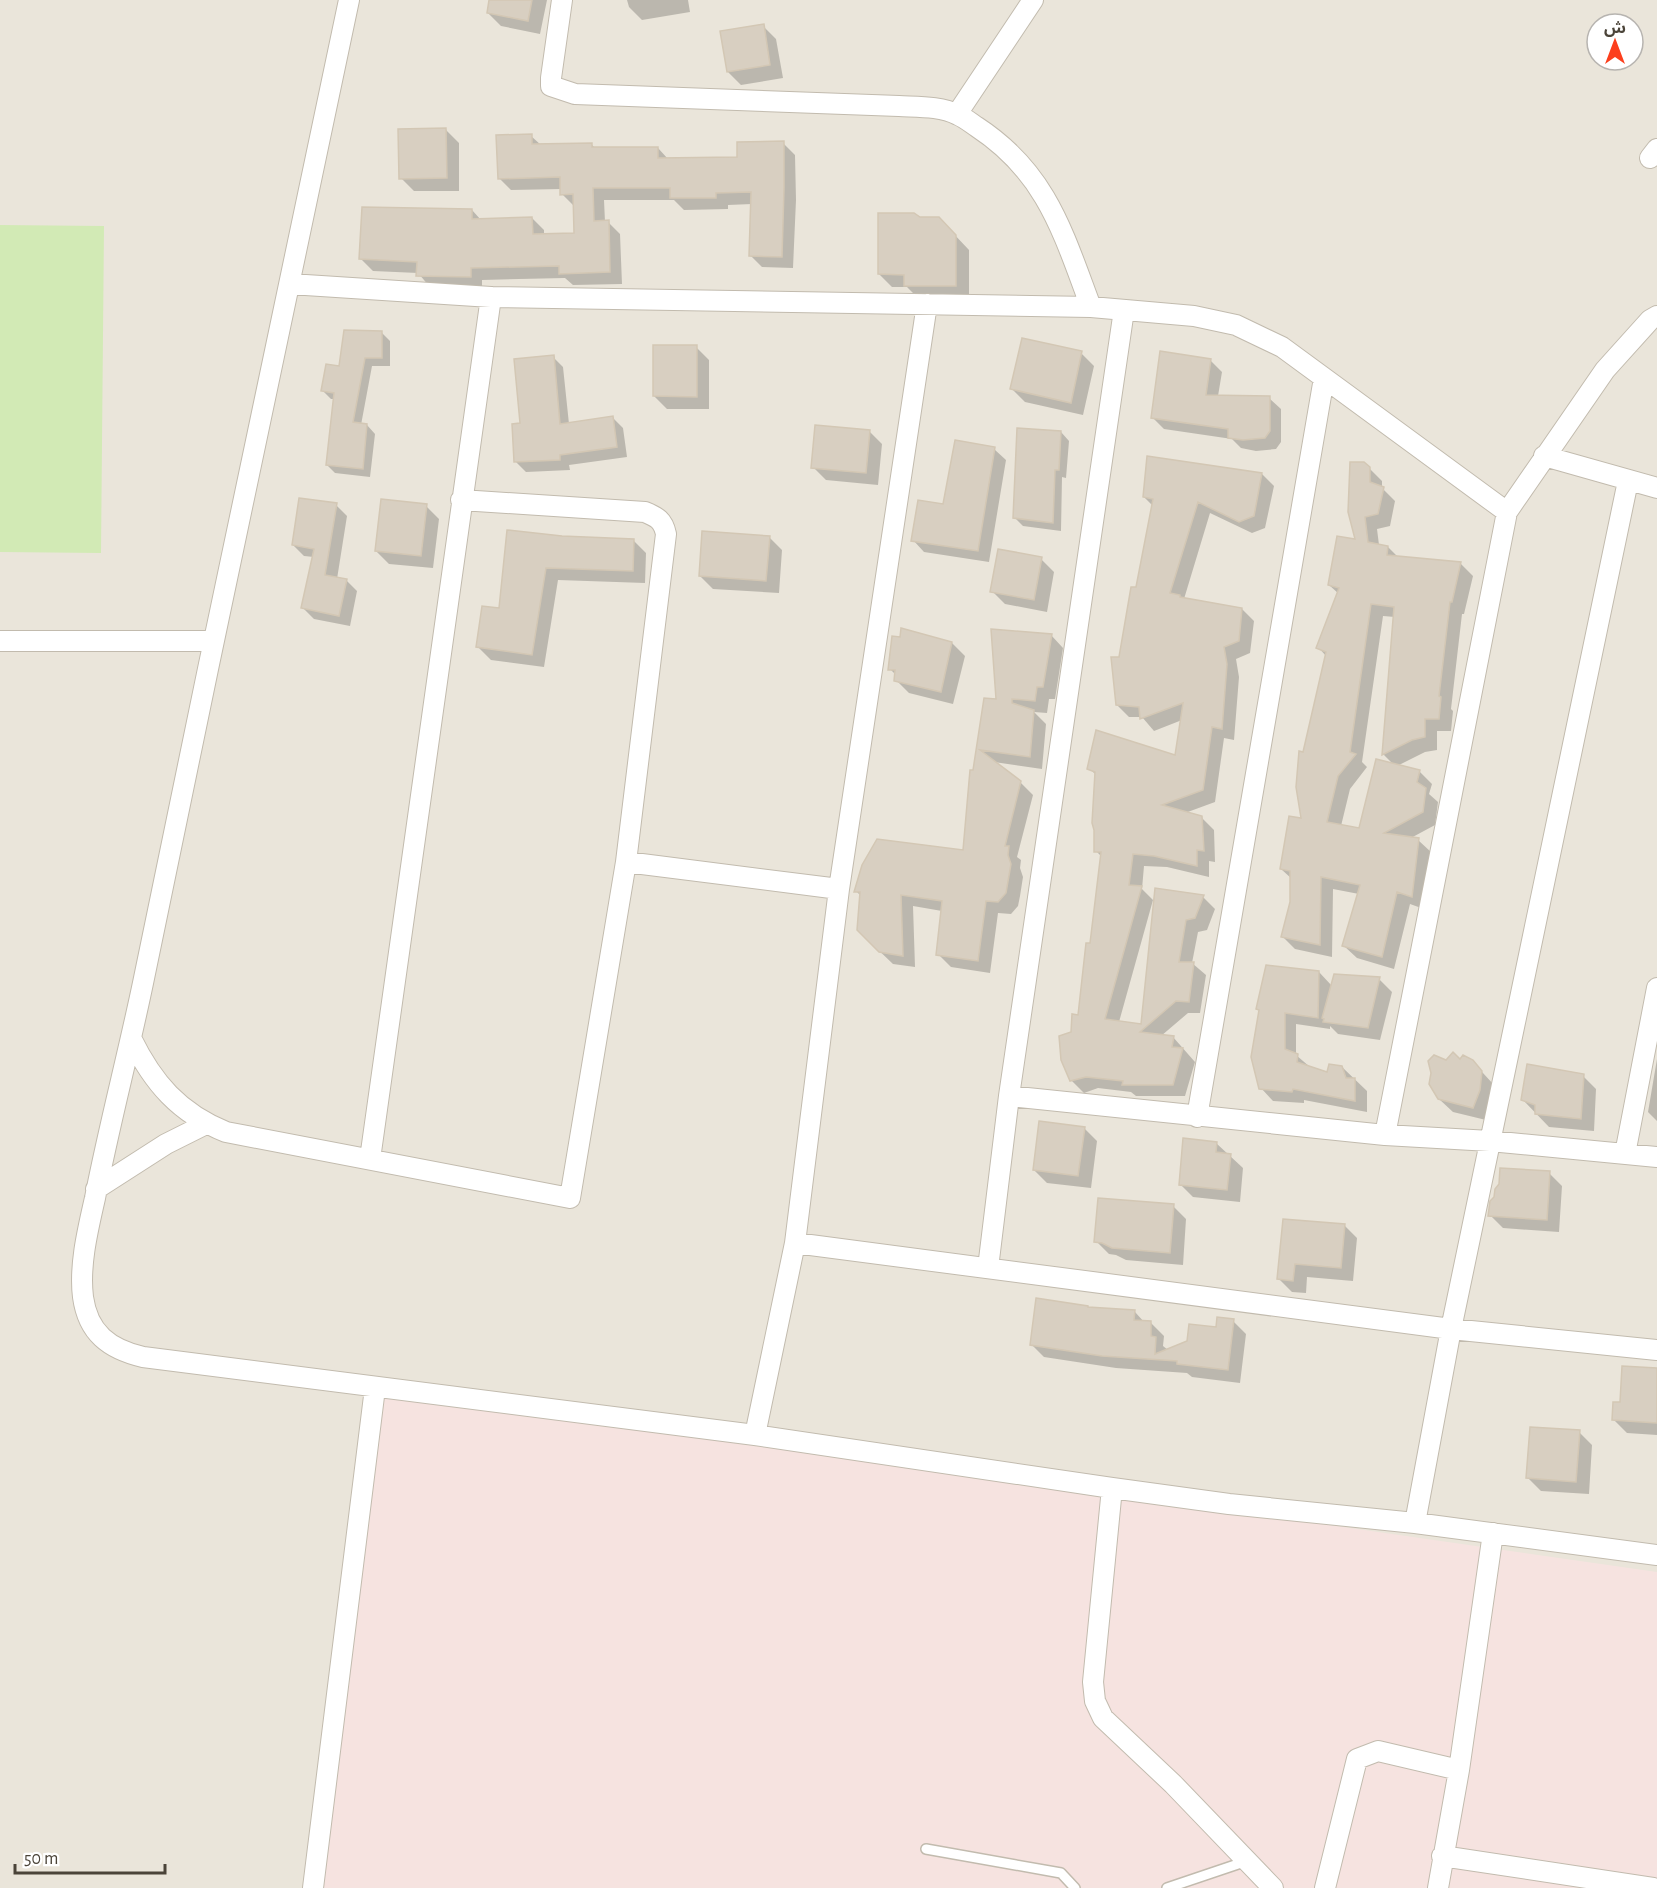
<svg xmlns="http://www.w3.org/2000/svg" width="1657" height="1888" viewBox="0 0 1657 1888" font-family="'Alegreya Sans','Noto Sans Arabic',sans-serif">
<style>
.residential{fill:#eae5da;fill-rule:evenodd}
.medical{fill:#f6e3e0}
.green{fill:#d2eab5}
.shadow{fill:#0003;fill-rule:evenodd}
.building{fill:#d8cfc1;stroke:#d3c7b4;stroke-width:1.5}
.lines{fill:none;stroke-linecap:round;stroke-linejoin:round}
.service-casing{stroke:#c2bbae;stroke-width:12}
.minor-casing{stroke:#c2bbae;stroke-width:22}
.service{stroke:#fff;stroke-width:9}
.minor{stroke:#fff;stroke-width:20}
</style>
<rect width="100%" height="100%" fill="#f6f3ec"/>
<path class="residential" d="M0 0H1657V1888H0ZM1597 24H1633V60H1597Z"/>
<path class="medical" d="M375 1388 1657 1572V1888H316Z"/>
<path class="green" d="M0 225 104 226 101 553 0 552Z"/>
<path class="shadow" d="M491 0H547L540 34 501 26 488 13Z
M627 0H688L690 12 642 20 629 7Z
M763 26 776 39 783 78 741 85 728 72Z
M446 130 459 143V191H414L401 178Z
M531 136 541 145 591 144 595 148H658L668 159H739L783 143 795 155 796 200 793 268 762 267 750 255 752 204 728 205V209L684 210 674 200H604L605 222H608L620 234 622 284 573 285 565 278 482 280V288L430 287 418 273 373 271 361 259 472 210 481 220 532 218 544 230V236L576 234 574 206 562 194V189L511 190 499 178Z
M952 232 969 250V298H918L907 287H892L879 274Z
M382 333 390 341V366H372L361 425H367L375 434 370 477 335 473 327 465 334 399H331L322 390Z
M696 347 709 360V409H667L654 396Z
M1081 353 1094 366 1083 415 1025 402 1012 389Z
M553 357 563 367 569 424 613 418 623 428 627 457 569 465 570 470 526 472 516 462 522 425Z
M1210 360 1222 372 1218 396 1269 398 1281 409V442L1276 449 1256 451 1241 448 1232 439 1164 429 1153 418Z
M869 431 882 444 878 485 826 480 813 467Z
M1061 432 1069 441 1066 478 1062 477 1061 531 1023 526 1015 518Z
M994 449 1006 460 989 562 924 552 913 540Z
M1369 468 1382 481V488L1395 501 1390 526 1377 529 1379 545 1388 547 1398 557 1461 564 1473 576 1464 614H1462L1451 709 1453 711 1451 731H1437V750L1425 752 1397 766 1419 771 1432 784 1429 794 1438 802 1435 825 1409 839 1418 840 1431 852 1424 909 1410 904 1394 969 1357 958 1344 946 1359 894 1333 889 1332 957 1295 949 1283 937 1292 902V879L1281 869 1303 820 1304 753 1326 656 1318 647 1339 594 1329 585 1357 541ZM1383 616 1395 617 1384 755 1394 765 1360 829 1341 826 1350 789 1367 767 1362 762Z
M1262 474 1274 486 1265 528 1252 533 1210 513 1184 599 1242 609 1254 621 1250 653 1236 659 1239 677 1234 740 1224 738 1215 802 1185 813 1202 818 1214 830 1215 862 1209 861V877L1167 867 1144 866 1142 889 1153 900 1119 1022 1143 1026 1156 890 1203 897 1215 909 1207 930 1198 932 1192 963 1206 975 1200 1013H1188L1161 1036 1173 1037 1195 1062 1185 1096H1136L1131 1092 1098 1088 1084 1093 1071 1080 1072 1033 1080 1017 1091 945 1102 857 1096 851 1097 776 1089 768 1177 757 1182 720 1154 731 1142 717H1129L1117 705 1120 659 1137 589 1153 506 1144 497Z
M336 505 347 516 337 579 346 580 357 591 350 626 314 619 303 608 314 557 304 556 293 545Z
M426 506 439 519 433 568 389 564 376 551Z
M769 537 782 550 779 593 713 589 700 576Z
M562 538 633 540 646 553 645 583 558 580 544 667 491 660 478 647 500 610Z
M1041 559 1054 572 1047 612 1005 604 992 591Z
M902 630 952 643 965 656 953 704 909 693 896 680V675L890 669 902 639Z
M1051 635 1063 648 1055 699H1049L1047 713 1034 712 1046 724 1042 769 994 762 1020 782 1033 795 1017 857 1021 860 1020 868 1023 877 1020 896 1018 906 1011 914 998 913 990 973 951 967 938 954 942 911 913 906 915 967 893 964 871 943 861 896 856 891 964 852 985 699 998 701Z
M1319 972 1332 986 1379 979 1392 992 1380 1040 1338 1034 1330 1026V1029L1296 1024V1055L1310 1067 1328 1074 1342 1067 1367 1091V1112L1304 1100V1103L1273 1101 1261 1088V1012L1258 1009Z
M1657 1059V1121L1648 1112Z
M1460 1061H1472L1494 1085 1486 1120 1453 1112 1439 1099Z
M1583 1076 1596 1089 1594 1131 1549 1127 1523 1100Z
M1084 1128 1097 1141 1091 1188 1047 1183 1034 1170Z
M1216 1143 1243 1168 1240 1202 1193 1197 1180 1184Z
M1549 1173 1562 1186 1559 1232 1503 1228 1490 1215Z
M1173 1206 1186 1219 1183 1265 1126 1260 1116 1255 1109 1254 1096 1241Z
M1284 1220 1344 1225 1357 1238 1353 1281 1307 1277 1306 1293 1292 1292 1279 1279Z
M1090 1309 1135 1312 1145 1323H1151L1164 1336 1163 1346 1168 1350 1233 1321 1246 1334 1240 1383 1192 1377 1187 1373 1116 1368 1044 1357 1031 1344Z
M1657 1370V1435L1627 1433 1614 1420Z
M1579 1432 1592 1445 1589 1494 1541 1491 1528 1478Z"/>
<path class="building" d="M489 0H532L528 21 487 13Z
M764 24 770 65 727 72 720 31Z
M446 128 447 178 399 179 398 129Z
M532 134V144L592 143V147H658V158L737 157V142L784 141V188L782 257 749 256 751 192 716 193V198H670V188H593L594 221 609 220 610 272 559 274V266L471 268V277L416 276 417 262 359 259 362 207 472 209V219L532 217 533 234 574 233 573 194 560 195V177L498 179 496 135Z
M878 213H914L920 217H939L956 235V286H904V275L878 274Z
M344 330 382 331V358H365L353 422 367 424 363 469 326 465 334 393 321 391 326 364 339 366Z
M1022 338 1082 351 1071 403 1010 389Z
M653 345H697V397L653 396Z
M1160 351 1211 359 1206 395 1270 396V431L1265 438 1243 440 1228 438V429L1151 418Z
M554 355 560 424 613 416 617 447 560 455V460L514 462 512 424 520 423 514 359Z
M815 425 870 430 866 473 811 468Z
M1017 428 1061 431 1059 470H1055L1053 523 1013 518Z
M955 440 995 447 978 551 911 541 918 500 943 504Z
M1147 456 1262 473 1254 516 1239 522 1198 502 1170 593 1180 595V597L1242 608 1239 641 1224 647 1227 664 1222 729 1212 727 1203 790 1162 805 1202 816 1204 851 1197 850V866L1154 856 1133 854 1129 885 1142 886 1105 1019 1141 1024 1155 888 1204 895 1195 918 1186 920 1179 962H1194L1189 1002 1176 1001 1140 1032 1174 1036 1172 1047 1183 1048 1173 1085H1122L1123 1081 1086 1077 1070 1081 1061 1060 1059 1036 1071 1032 1072 1014 1078 1015 1086 943H1090L1101 852H1094V830L1092 823 1095 772 1087 769 1096 730 1175 755 1183 703 1140 719 1139 707 1116 705 1111 657H1119L1131 587H1136L1153 499 1143 497Z
M1350 462H1364L1370 467V482L1384 487 1378 514 1365 517 1368 542 1388 546 1387 555 1461 562 1452 602H1450L1439 696 1441 697 1439 719H1425V737L1412 740 1382 755 1394 607 1371 604 1350 752 1356 754 1338 776 1327 822 1359 828 1376 759 1420 770 1417 782 1426 788 1423 812 1384 833 1419 838 1412 897 1397 892 1382 957 1342 946 1360 885 1321 877 1320 945 1281 937 1290 902V871L1280 869 1289 816 1301 818 1296 787 1299 751 1303 752 1326 652 1316 648 1339 588 1328 585 1337 536 1355 539 1348 512Z
M299 498 337 503 325 575 347 579 339 616 301 608 314 549 292 545Z
M381 499 427 504 421 556 375 551Z
M507 530 562 536 634 539 633 571 546 568 532 655 476 647 482 606 499 608Z
M702 531 770 536 766 581 699 576Z
M998 549 1042 557 1034 600 990 592Z
M901 628 952 642 941 692 894 681 895 670H888L892 636 900 637Z
M991 629 1052 634 1043 687H1037L1035 701 1012 699V703L1034 710 1030 757 980 750 1021 781 1005 846H1009L1008 855 1011 864 1006 893 998 902 986 901 978 961 936 955 942 901 901 895 903 956 879 952 857 930 860 892H854L862 865 877 839 963 850 970 770H973L984 698 996 699Z
M1266 965 1319 971 1318 1018 1285 1013V1049L1298 1054 1297 1062 1327 1072 1329 1064 1342 1066 1346 1078H1355V1101L1293 1089 1292 1092 1259 1089 1251 1057 1259 1010 1256 1009Z
M1334 974 1380 977 1368 1028 1323 1022 1324 1019 1322 1018Z
M1453 1052 1460 1059 1463 1055 1473 1060 1482 1071 1480 1090 1473 1108 1438 1099 1429 1084 1431 1073 1428 1061 1434 1055 1446 1060Z
M1527 1064 1584 1074 1581 1119 1535 1114V1105L1521 1100Z
M1039 1121 1085 1127 1078 1176 1033 1170Z
M1183 1138 1217 1142 1216 1152 1231 1154 1227 1190 1179 1185Z
M1500 1168 1550 1171 1547 1220 1488 1216 1490 1201 1494 1197 1495 1189 1499 1184Z
M1098 1198 1174 1204 1170 1253 1112 1248 1102 1243 1094 1242Z
M1283 1219 1345 1224 1341 1268 1295 1264 1293 1281 1277 1279Z
M1036 1298 1088 1306V1307L1135 1310 1134 1320 1151 1321V1336L1156 1337 1155 1354 1187 1341 1189 1324 1216 1327 1217 1317 1234 1319 1228 1370 1177 1364V1361L1102 1356 1030 1345Z
M1622 1366 1657 1368V1423L1612 1420 1613 1402H1620Z
M1530 1427 1580 1430 1576 1482 1526 1478Z"/>
<g class="lines">
<defs>
<path id="service" d="M926 1849 1061 1873 1075 1888
M1167 1888 1247 1861"/>
<path id="minor" d="M349 0C280 328 210 655 143 983 128 1055 109 1126 95 1198 88 1229 79 1265 83 1297 88 1333 109 1349 143 1357L755 1435 1112 1488 1229 1504 1415 1523 1657 1555
M562 0 551 78V86L575 94 899 106C918 107 941 106 958 115 965 118 971 123 977 127 1047 173 1063 233 1091 307
M957 114 1033 0
M1650 158 1657 149
M290 284 491 297 1091 307 1194 316 1236 325 1282 347 1507 512
M1544 456 1657 488
M0 641H213
M626 862 839 889
M131 1038C153 1083 179 1113 226 1132L570 1198 626 862 666 534C663 520 657 517 645 512L461 500
M1009 1096 1385 1135 1490 1141 1657 1157
M1197 1117 1324 378
M1385 1135 1507 512 1605 370 1650 320 1657 316
M1625 1154 1657 988
M370 1159 491 297
M96 1189 166 1144 206 1124
M795 1243 1451 1329 1657 1350
M988 1268 1009 1096 1124 310
M755 1435 795 1243 839 889 927 304
M1112 1488 1093 1682 1095 1701 1103 1718 1173 1784 1273 1888
M1415 1523 1451 1329 1628 481
M1442 1856 1653 1888
M313 1888 375 1388
M1325 1888 1357 1759 1378 1751 1459 1770
M1438 1888 1459 1770 1493 1533"/>
</defs>
<use href="#service" class="service-casing"/>
<use href="#minor" class="minor-casing"/>
<use href="#service" class="service"/>
<use href="#minor" class="minor"/>
</g>
<g transform="translate(1615 42)"><circle r="28" fill="#ffffff" stroke="#b7b4b0" stroke-width="1.5"/>
<path d="M0-4.5L10 22L0 15L-10 22Z" fill="#fc3f1d"/>
<text y="-9" font-size="16" font-weight="bold" text-anchor="middle" fill="#4b4439">ش</text>
</g>
<path d="M15 1864v9h150v-9" fill="none" stroke="#4b4439" stroke-width="3"/>
<text x="24" y="1864" font-size="18" fill="#4b4439" stroke="#ffffff" stroke-width="4.5" paint-order="stroke">50 m</text>
</svg>
